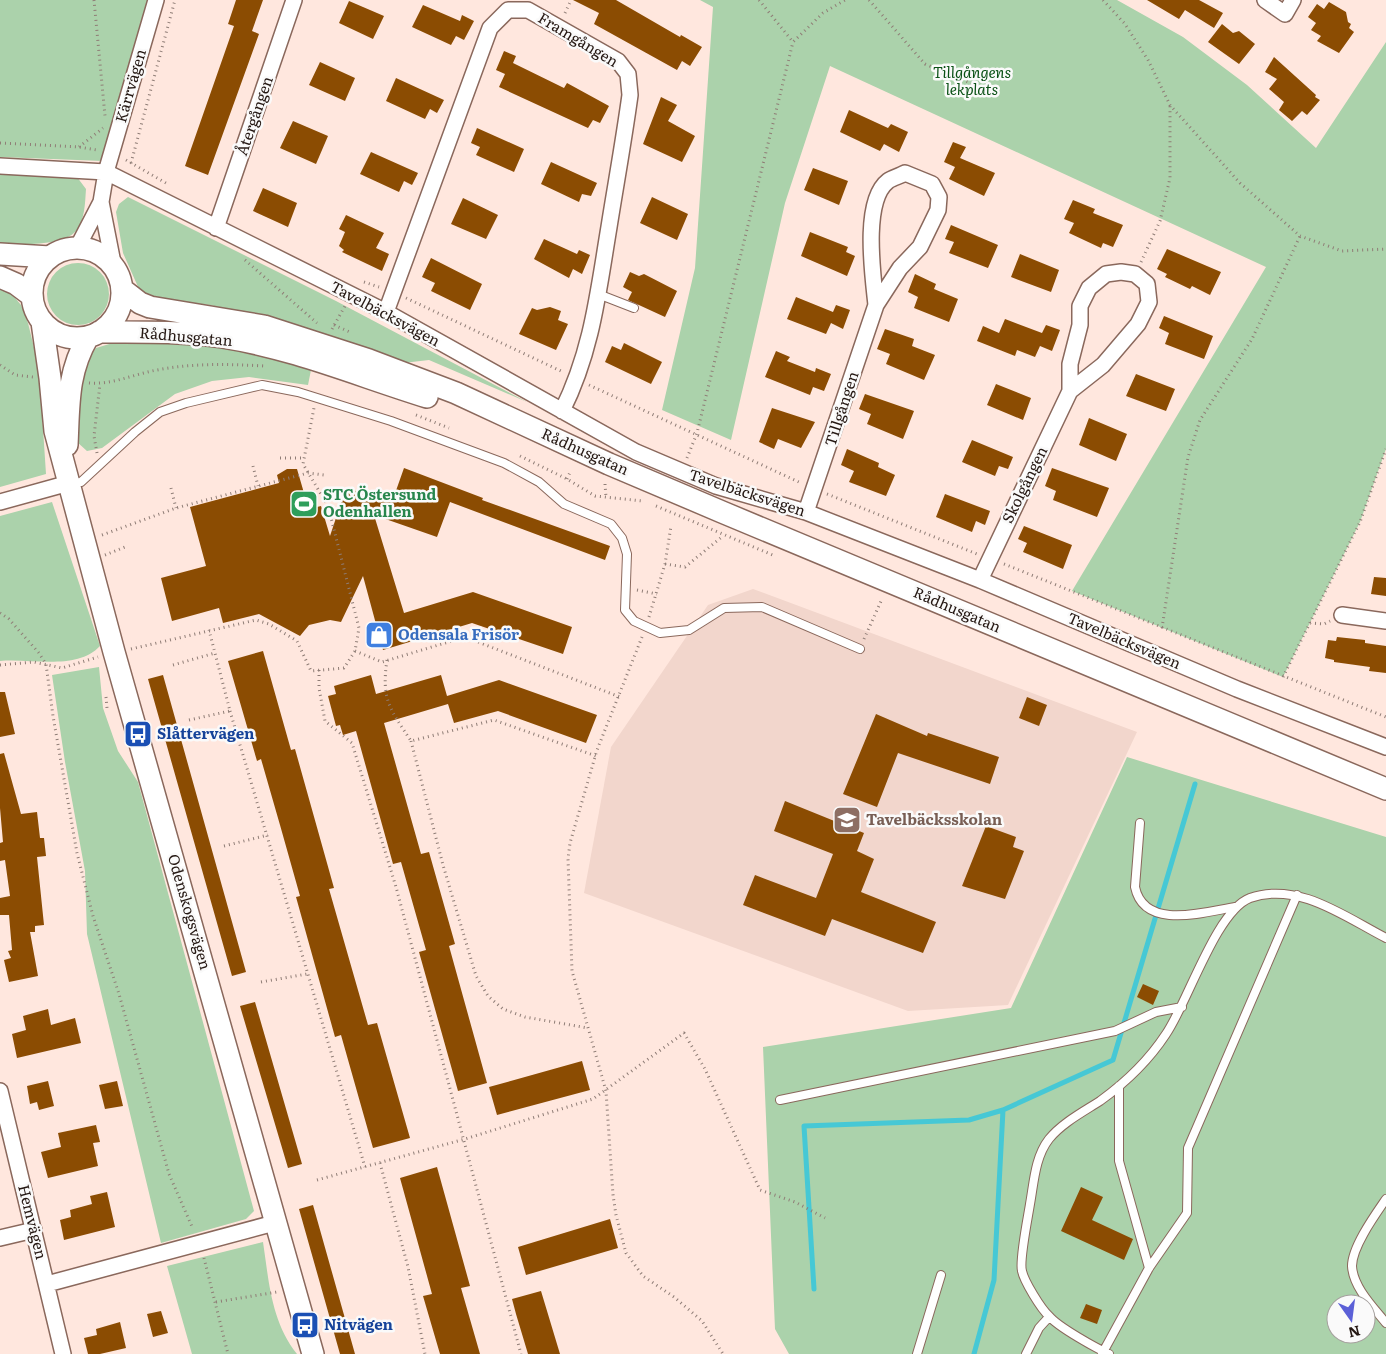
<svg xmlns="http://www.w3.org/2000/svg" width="1386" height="1354" viewBox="0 0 1386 1354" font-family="Literata,serif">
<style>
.built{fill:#f2d6cc}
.green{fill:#abd2ab;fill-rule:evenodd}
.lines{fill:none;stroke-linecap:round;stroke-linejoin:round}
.stream{stroke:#46c8d5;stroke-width:5}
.building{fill:#8b4c02}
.lane-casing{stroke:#8a685c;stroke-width:10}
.street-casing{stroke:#8a685c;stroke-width:18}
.secondary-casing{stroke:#8a685c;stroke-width:24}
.path{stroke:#8f7d76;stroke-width:3;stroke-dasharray:1 4;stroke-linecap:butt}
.lane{stroke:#fff;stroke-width:8}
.street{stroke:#fff;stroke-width:15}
.secondary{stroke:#fff;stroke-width:21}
.labels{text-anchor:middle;stroke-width:5;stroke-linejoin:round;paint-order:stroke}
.street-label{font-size:15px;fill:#251813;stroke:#fafafa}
.park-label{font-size:15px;font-style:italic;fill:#0a5115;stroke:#fafafa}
.leisure-label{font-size:15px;font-weight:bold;fill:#27864d;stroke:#fafafa;text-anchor:start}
.shop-label{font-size:15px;font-weight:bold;fill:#366cbe;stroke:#fafafa;text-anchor:start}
.transit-label{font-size:15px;font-weight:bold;fill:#164399;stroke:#fafafa;text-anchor:start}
.education-label{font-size:15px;font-weight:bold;fill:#785e54;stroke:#fafafa;text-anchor:start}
</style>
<rect width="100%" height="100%" fill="#ffe7de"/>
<path class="built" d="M753 589 1137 732 1008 1005 908 1011 584 893 611 747 708 605Z"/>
<path class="green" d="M0 0H150L103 161 0 157Z
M700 0H1117L1183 37 1247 85 1316 148 1386 42V449L1360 522 1283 677 1072 591 1266 267 830 66 785 203 731 440 662 410 695 268 713 7Z
M0 174 77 177 86 189C85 203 85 220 76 231 62 247 19 244 0 244Z
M128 197 336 301 527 402 429 360 403 363 274 319 210 305 155 299 139 289 123 253 116 212 119 204Z
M47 294a31 31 0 1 1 62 0a31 31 0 1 1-62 0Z
M0 289 11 293 21 305 28 323 39 368 46 474 0 487Z
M163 340 227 346 312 365 308 385 249 377 212 381 175 394 102 448 87 451 77 442 80 370 96 348 116 342Z
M52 502 100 646C77 671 31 658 0 661V516Z
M99 667 103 708 118 751 138 782 254 1211 246 1219 161 1243 87 934 85 871 65 762 52 675Z
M1127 757 1386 837V1354H789L775 1329 763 1047 1011 1008ZM1336 1304H1366V1334H1336Z
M263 1242C269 1282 271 1321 297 1354H192L167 1266Z"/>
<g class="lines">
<path class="stream" d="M814 1289 804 1126 969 1120 1003 1110 1113 1060 1195 784
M974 1354 994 1280 1003 1110"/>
</g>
<path class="building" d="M236 0H263L252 31 259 34 208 175 185 166 234 26 228 24Z
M573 0H616L680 37 681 35 702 47 690 66 682 61 677 70 594 24 599 13Z
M1147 0H1199L1223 13 1214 28 1185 10 1179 19Z
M349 1 384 16 373 39 339 23Z
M1329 2 1346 12 1348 22 1351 24 1349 28 1354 32 1339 53 1317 41 1321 36 1311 30 1316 23 1308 17 1317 4 1324 9Z
M423 5 460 21 462 15 474 21 464 40 456 36 451 45 412 27Z
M1222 24 1233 33 1239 31 1255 44 1239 64 1208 42Z
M504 51 516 56 513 63 564 88 567 83 609 106 600 123 593 120 588 128 499 87 505 74 496 70Z
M1274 57 1316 95 1315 97 1320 100 1307 115 1302 111 1292 121 1279 110 1284 102 1269 89 1277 79 1265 72Z
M320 62 355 78 345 101 309 85Z
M396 78 444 100 437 113 430 109 425 119 386 101Z
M661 97 677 105 668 121 695 136 682 162 643 144Z
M849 110 888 128 891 124 908 132 899 152 884 144 880 151 840 132Z
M293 121 328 136 316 164 280 148Z
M477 128 524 149 514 172 476 155 480 147 471 143Z
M953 142 966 147 960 158 995 173 984 196 949 179 955 167 944 162Z
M371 152 418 173 412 185 404 181 399 192 360 174Z
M551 162 597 183 591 196 582 194 579 202 541 184Z
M813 168 848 181 839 205 804 190Z
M263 188 297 203 288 227 253 211Z
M652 197 688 214 677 240 640 223Z
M463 198 498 215 486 239 451 224Z
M1073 200 1095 209 1093 213 1123 225 1113 247 1103 243 1101 248 1069 233 1074 223 1064 219Z
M346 215 384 233 376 248 389 254 382 271 342 252 344 250 339 246 345 232 339 229Z
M951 225 998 245 988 268 949 253 954 242 945 239Z
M810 232 848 247 846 252 855 256 847 276 801 256Z
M544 239 577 254 579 250 590 255 582 274 573 269 569 278 534 259Z
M1167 249 1221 272 1210 295 1192 286 1190 289 1165 277 1167 274 1157 269Z
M1020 254 1059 270 1051 292 1011 277Z
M431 258 482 284 470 310 431 291 435 283 422 277Z
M630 272 639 276 644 274 677 291 665 317 628 300 632 292 623 287Z
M915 274 936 284 934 289 958 299 949 322 914 308 918 297 908 292Z
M796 297 833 312 836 305 850 310 843 329 831 323 826 334 787 319Z
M550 307 561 311 558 320 568 324 556 350 519 334 532 308 537 310Z
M1164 316 1213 336 1204 359 1165 344 1169 333 1159 328Z
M1005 319 1042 333 1046 325 1060 330 1052 351 1040 346 1035 357 1017 350 1015 356 977 341 983 326 999 333Z
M885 329 914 339 912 346 935 355 924 380 886 364 890 354 877 349Z
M624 343 662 362 651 384 605 362 612 346 621 350Z
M776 351 790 357 787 361 815 372 816 368 831 374 824 391 813 387 810 395 765 377Z
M1136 374 1175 389 1166 411 1126 396Z
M996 384 1031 398 1023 420 987 405Z
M865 394 914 411 903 439 867 424 871 414 859 409Z
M772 408 815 422 801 448 778 439 774 449 759 442Z
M1089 418 1127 434 1116 461 1079 445Z
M972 440 1013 457 1008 469 999 466 995 476 962 462Z
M847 449 879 463 878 467 895 475 886 496 849 482 854 471 841 465Z
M404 468 483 498 482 500 610 546 605 560 450 502 437 537 374 515 404 613 473 592 572 627 563 654 472 623 383 650 363 576 341 622 330 620 309 625 300 636 259 614 223 623 219 608 172 621 161 578 206 566 190 507 279 483 277 475 287 469H297L304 493 308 491 313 508 321 506 330 536 346 488 392 502Z
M1052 468 1109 488 1097 517 1053 500 1056 491 1045 486Z
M945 494 990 511 985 525 976 521 972 532 936 517Z
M1024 526 1072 545 1063 569 1023 552 1027 543 1018 539Z
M1374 577 1386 578V596L1371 594Z
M1337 637 1365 640V643L1386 646V673L1369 671 1370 667 1334 662V660L1325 658 1328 640 1336 641Z
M263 651 291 750 295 749 334 888 329 889 368 1025 377 1023 410 1138 373 1148 341 1035 335 1037 296 897 300 896 280 825 261 759 257 761 228 661Z
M163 675 246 972 232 976 148 679Z
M371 675 376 694 441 675 447 696 499 680 597 715 586 743 498 711 454 723 448 704 384 723 421 854 429 852 455 944 449 946 487 1083 458 1091 419 952 426 950 401 862 393 864 356 731 343 735 340 725 336 726 328 696 336 694 334 686Z
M0 692H5L15 734 0 737Z
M1027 697 1047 705 1039 726 1019 718Z
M876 714 927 736 928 733 999 757 990 784 898 753 877 807 843 794Z
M4 753 21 814 37 812 40 838H44L46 856 37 857 44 925 35 926V932H30L38 976 9 982 4 960 11 958 8 951 12 950 9 915H0V898L10 896 5 860 0 861V843L3 842 0 808V754Z
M785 801 864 833 857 851 874 859 861 892 936 922 923 953 832 919 825 936 743 905 755 875 816 898 833 854 774 831Z
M986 826 1016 837 1013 847 1024 851 1005 899 962 886Z
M1143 984 1159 991 1153 1005 1137 997Z
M255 1002 302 1164 288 1168 240 1006Z
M48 1009 51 1025 75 1018 81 1043 17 1058 12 1034 26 1030 23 1016Z
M582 1061 590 1090 497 1115 489 1087Z
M48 1081 54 1106 39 1110 37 1102 30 1104 27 1086Z
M117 1081 123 1106 105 1109 99 1085Z
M96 1125 100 1142 93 1143 98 1166 48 1178 41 1152 61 1147 58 1133Z
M437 1167 470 1286 461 1288 480 1354H440L423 1296 432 1294 400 1178Z
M1081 1187 1103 1197 1092 1220 1133 1239 1124 1260 1061 1231Z
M107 1192 115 1227 64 1240 60 1220 71 1217 70 1210 92 1204 90 1196Z
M313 1205 355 1354H340L299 1209Z
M610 1219 618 1248 526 1275 518 1247Z
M541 1291 560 1354H528L516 1314 512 1299Z
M1086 1304 1102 1310 1097 1324 1080 1318Z
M161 1311 168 1333 153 1337 147 1314Z
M120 1322 126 1348 100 1354H88L84 1338 97 1335 96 1329Z"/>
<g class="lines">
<defs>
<path id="lane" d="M598 294 634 308
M71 483 81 482 135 432 160 412 186 403 262 385 298 392 391 421 504 463 539 482 564 504 611 524 622 538 627 554 625 610 634 621 660 633 689 630 724 608 762 607 860 649
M1140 823 1135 887C1144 931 1205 912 1235 907
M1119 1086V1161L1149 1268
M780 1100 1115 1031 1156 1012 1182 1007
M1386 1199C1375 1215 1352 1247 1352 1266 1353 1287 1373 1307 1386 1323
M917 1354 941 1275
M1026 1354 1039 1328 1049 1317
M1102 1354 1149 1268 1187 1213 1188 1148 1297 895
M1109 1354C1096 1348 1058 1327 1049 1316 1041 1309 1024 1281 1022 1271 1019 1261 1028 1217 1030 1204 1034 1182 1035 1157 1049 1139 1062 1123 1083 1112 1100 1101 1125 1083 1149 1060 1166 1034 1188 1002 1216 911 1250 898 1298 881 1345 917 1386 938"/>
<path id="street" d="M1265 0 1285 14 1293 0
M0 166 106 172 386 312 636 452 716 486 806 512 980 580 1237 689 1386 747
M101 202 114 268
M216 228 294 0
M77 248 101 202 106 172 156 0
M386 312 490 28 508 10H528L618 61 628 74 630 95C624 139 616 183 609 227 598 293 592 351 562 411
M0 502 69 483
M806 512 876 305 900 268 920 247 938 210 939 197 932 184 905 173C900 176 892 178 888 181 862 201 873 276 876 305
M980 580 1070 391 1103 365 1138 324 1149 302 1147 284 1135 274 1121 272 1106 274 1089 288 1080 306V325L1070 364V391
M1342 615 1386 621
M0 1091 63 1354
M0 1238 34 1230
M47 1284 278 1222"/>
<path id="secondary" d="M32 293a45 45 0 1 1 90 0a45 45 0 1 1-90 0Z
M0 254 50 257
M0 277 16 284 32 296
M122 289 140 303 150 307 264 326 369 360 456 393 609 464 722 512 1386 789
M42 322 50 378 55 431 114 652 313 1354
M99 332C140 332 181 331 222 337 293 348 359 376 427 397
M67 445C69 405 67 373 88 337"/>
</defs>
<use href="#lane" class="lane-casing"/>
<use href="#street" class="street-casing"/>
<use href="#secondary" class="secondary-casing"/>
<path class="path" d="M94 0 105 116
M759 0 793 42 823 13 845 0
M869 0 925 64 973 84
M1103 0 1125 24 1148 60 1170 105 1240 183 1300 236 1342 251 1386 249
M565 13 571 0
M0 143 79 147 97 150
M79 147 103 128
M126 160 166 183
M131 163 175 0
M245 260 317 323
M1141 262 1160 221 1170 178V106
M364 282 379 287
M406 298 563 372
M334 325 352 333
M332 329 345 306
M0 365 15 375 33 377
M89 383C112 385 134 374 157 370 193 363 228 364 265 366
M589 385 801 483
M416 415 449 428
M97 453 94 436 100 384
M520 456 567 479 595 496 643 501
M280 458H304
M687 458 697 433 793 42
M253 466 258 486
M567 479 571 470
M605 484 606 497
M171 488 176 508
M827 494 977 554
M656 506 775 556
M102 535 176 508 308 473 324 475
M105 555 125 547
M665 564 685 567 723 536
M1004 564 1386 717
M637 590 657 594
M0 613 9 619 39 653 46 664 53 716 77 853 93 916 119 994 169 1174 193 1229
M649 617 665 564 671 526
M1310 623 1324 624 1330 621
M1162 628 1188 457 1200 420 1252 339 1300 236
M642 637 597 750 570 843 568 859 572 971 606 1091 613 1195 616 1215 626 1253 643 1276 674 1297 702 1321 723 1354
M864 639 882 599
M131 649 256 620 269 624 297 641 311 671 344 668 355 651 359 628 328 506 303 464 314 408
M355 651 382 662 465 637 620 697
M387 660C381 700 390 709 411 741L494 720 596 756
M0 665 34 662 62 668 98 657
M173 665 215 653
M319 670V688L325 721 352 743 396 887 521 1354
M1283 677 1360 522 1386 449
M106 697 107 708
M230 711 365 1167
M189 720 230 711 209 630
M411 741 443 865 476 976 488 996 503 1009 525 1017 588 1028
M224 846 268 835
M261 982 307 974
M380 1163 408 1267 425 1354
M317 1180 465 1139 593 1099 684 1033 705 1069 760 1190 795 1202 825 1218
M204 1258 228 1354
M216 1302 277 1292"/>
<use href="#lane" class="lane"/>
<use href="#street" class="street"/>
<use href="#secondary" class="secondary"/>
</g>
<defs>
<symbol id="stadium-square" viewBox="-11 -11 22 22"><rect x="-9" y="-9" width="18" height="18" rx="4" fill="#2e9e5b" stroke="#fafafa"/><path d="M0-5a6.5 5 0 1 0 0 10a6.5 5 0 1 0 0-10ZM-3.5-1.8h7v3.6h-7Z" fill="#fff"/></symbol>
<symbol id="shop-square" viewBox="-11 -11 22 22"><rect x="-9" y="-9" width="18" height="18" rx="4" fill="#3f7fe0" stroke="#fafafa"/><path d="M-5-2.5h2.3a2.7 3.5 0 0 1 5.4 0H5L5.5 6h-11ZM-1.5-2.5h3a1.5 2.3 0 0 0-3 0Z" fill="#fff"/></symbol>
<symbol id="bus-square" viewBox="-11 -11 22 22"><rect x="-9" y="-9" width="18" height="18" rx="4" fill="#1a4fb4" stroke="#fafafa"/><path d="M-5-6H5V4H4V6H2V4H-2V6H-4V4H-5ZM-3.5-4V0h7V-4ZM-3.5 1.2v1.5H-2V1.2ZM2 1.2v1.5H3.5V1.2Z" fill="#fff"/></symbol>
<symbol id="school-square" viewBox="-11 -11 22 22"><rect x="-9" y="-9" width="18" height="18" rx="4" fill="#8d6e63" stroke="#fafafa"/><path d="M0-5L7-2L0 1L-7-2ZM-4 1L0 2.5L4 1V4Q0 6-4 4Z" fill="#fff"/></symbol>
</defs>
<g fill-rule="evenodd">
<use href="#stadium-square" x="288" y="488" width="32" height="32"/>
<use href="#shop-square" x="363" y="619" width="32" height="32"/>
<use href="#bus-square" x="122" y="718" width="32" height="32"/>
<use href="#school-square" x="831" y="804" width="32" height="32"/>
<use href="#bus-square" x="289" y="1309" width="32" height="32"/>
</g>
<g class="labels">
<g class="street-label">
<text transform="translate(578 40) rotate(31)" y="5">Framgången</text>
<text transform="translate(131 86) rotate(-74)" y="5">Kärrvägen</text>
<text transform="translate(255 116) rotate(-71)" y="5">Återgången</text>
<text transform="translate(385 314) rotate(28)" y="5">Tavelbäcksvägen</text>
<text transform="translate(186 337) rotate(5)" y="5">Rådhusgatan</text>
<text transform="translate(842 409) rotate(-72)" y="5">Tillgången</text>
<text transform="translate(585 452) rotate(24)" y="5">Rådhusgatan</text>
<text transform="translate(1025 485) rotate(-64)" y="5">Skolgången</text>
<text transform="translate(747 493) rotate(18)" y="5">Tavelbäcksvägen</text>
<text transform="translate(957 610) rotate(23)" y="5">Rådhusgatan</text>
<text transform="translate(1124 641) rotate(23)" y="5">Tavelbäcksvägen</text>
<text transform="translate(189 912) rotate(74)" y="5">Odenskogsvägen</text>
<text transform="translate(32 1222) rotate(76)" y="5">Hemvägen</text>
</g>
<g class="park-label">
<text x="972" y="78">Tillgångens<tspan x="972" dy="17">lekplats</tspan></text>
</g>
<g class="leisure-label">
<text x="323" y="500">STC Östersund<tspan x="323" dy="17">Odenhallen</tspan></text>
</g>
<g class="shop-label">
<text x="398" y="640">Odensala Frisör</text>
</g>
<g class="transit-label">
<text x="157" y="739">Slåttervägen</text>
<text x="324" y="1330">Nitvägen</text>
</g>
<g class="education-label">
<text x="866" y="825">Tavelbäcksskolan</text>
</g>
</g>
<g transform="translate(1351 1319) rotate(166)"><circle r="24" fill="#fafafa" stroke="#a5a09e"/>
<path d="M0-4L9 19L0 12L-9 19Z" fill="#5b60d7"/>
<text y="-8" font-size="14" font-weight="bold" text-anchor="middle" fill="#251813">N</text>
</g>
</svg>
